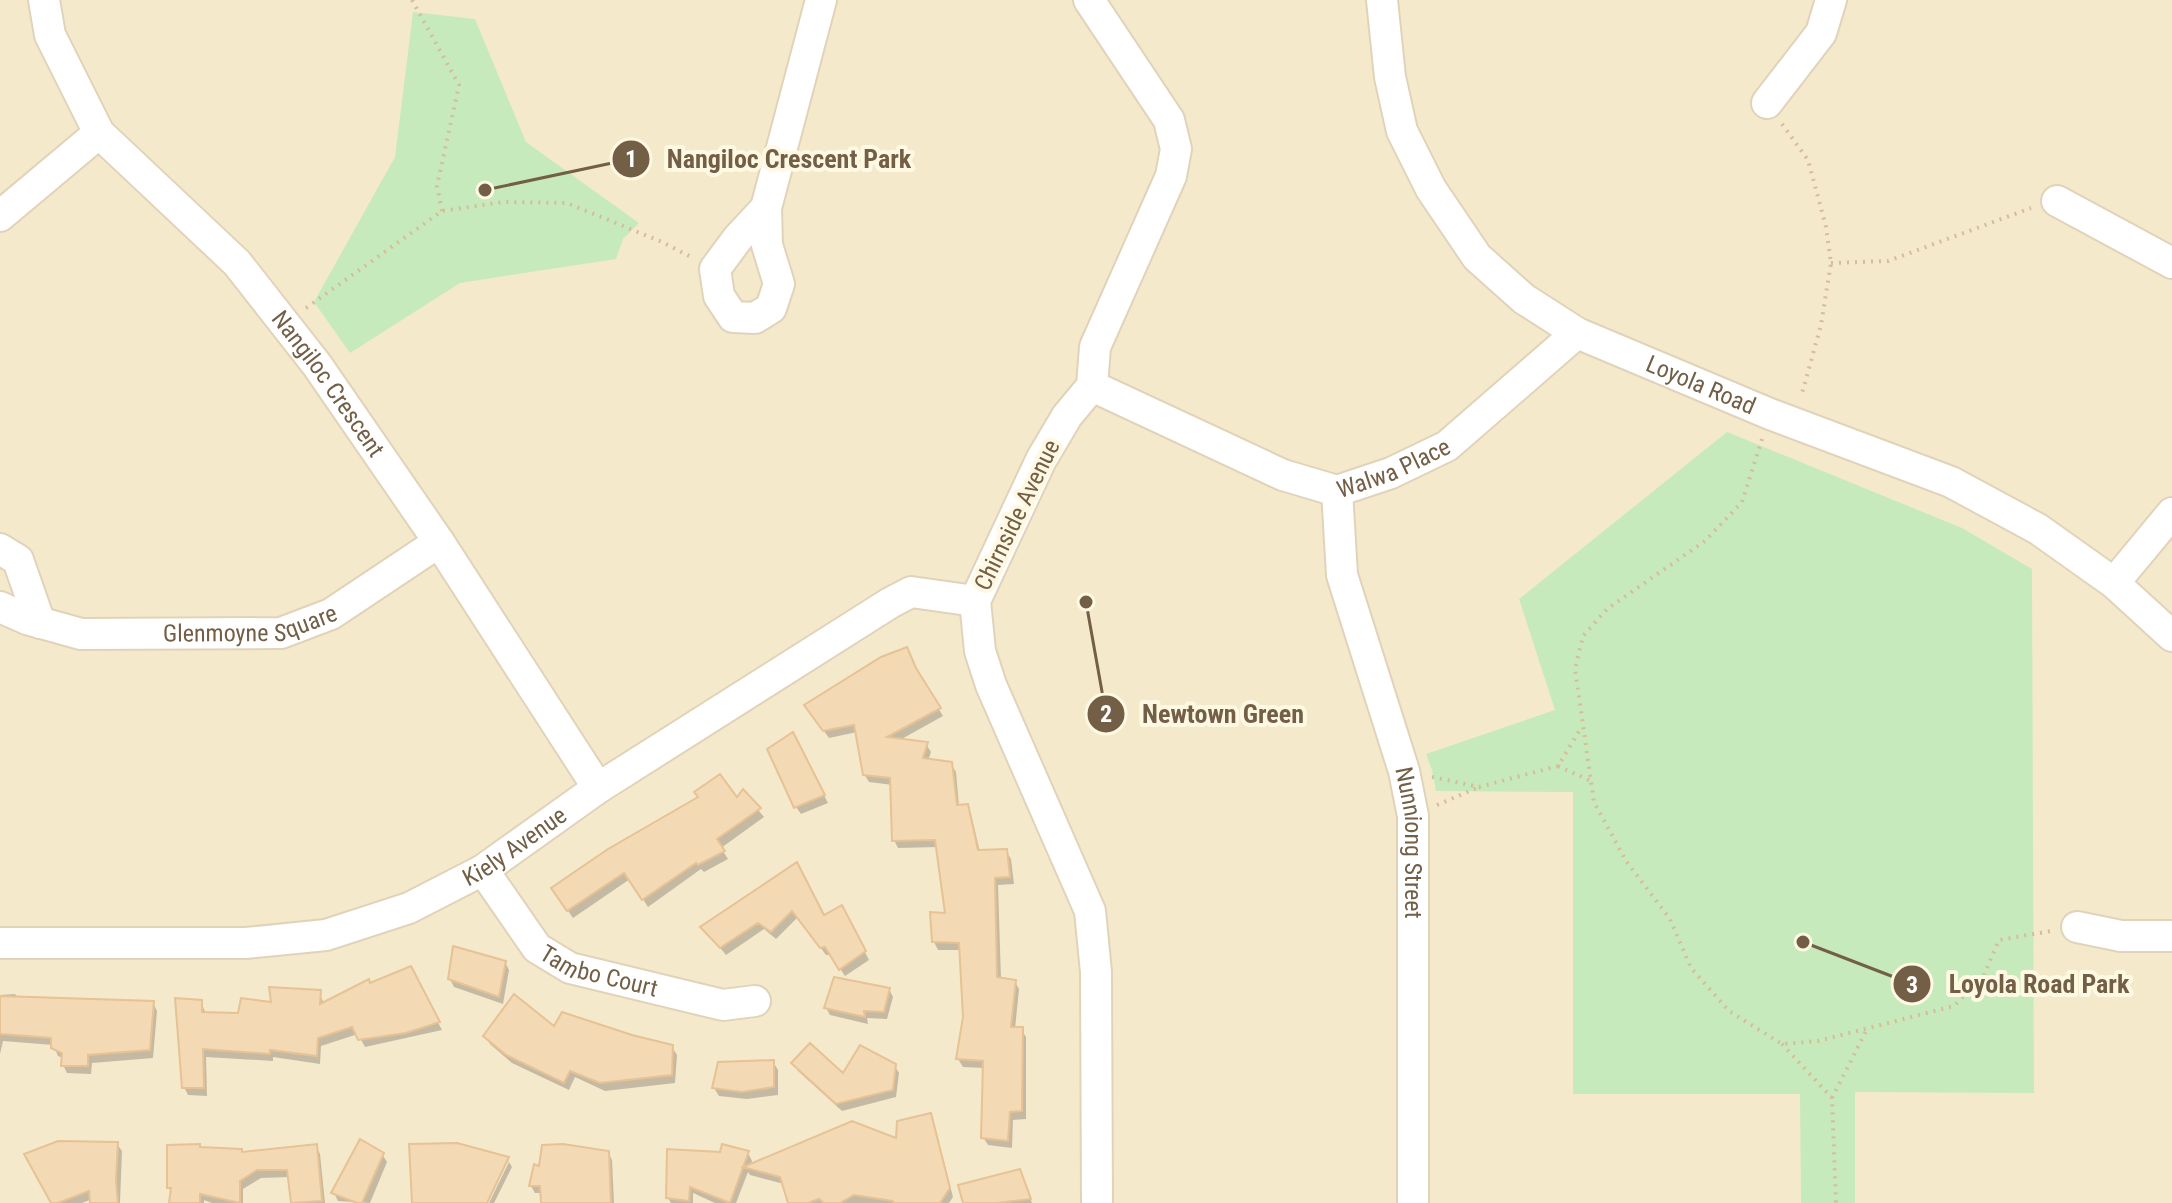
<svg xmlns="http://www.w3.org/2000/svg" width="2172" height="1203" viewBox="0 0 2172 1203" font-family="'Roboto Condensed',sans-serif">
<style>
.residential{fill:#f5e9cc}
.green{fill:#c7eabc}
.shadow{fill:#0003}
.building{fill:#f3d9b4;stroke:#e6c294;stroke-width:2}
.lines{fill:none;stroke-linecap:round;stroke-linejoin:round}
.minor-casing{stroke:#e1d3ba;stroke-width:34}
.path{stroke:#d7bc98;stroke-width:4;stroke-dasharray:2 6;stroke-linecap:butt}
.minor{stroke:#fff;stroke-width:30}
.labels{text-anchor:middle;stroke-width:8;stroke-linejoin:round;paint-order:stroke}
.street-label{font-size:24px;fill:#735e46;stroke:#fff9e4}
.leader{fill:none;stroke:#735e46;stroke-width:3}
.callout-dot{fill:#735e46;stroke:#fff9e4;stroke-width:3}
.mark-label{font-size:24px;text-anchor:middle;font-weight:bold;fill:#fff}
.callout-label{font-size:26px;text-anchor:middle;font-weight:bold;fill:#735e46;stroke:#fff9e4;stroke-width:8;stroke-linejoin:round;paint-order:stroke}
</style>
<rect width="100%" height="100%" fill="#fdf6de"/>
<path class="residential" d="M0 0H2172V1203H0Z"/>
<path class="green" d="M413 12 475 19 526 142 639 223 623 239 616 259 460 283 350 353 314 302 395 157Z
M1727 432 1962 528 2032 569 2034 1093 1855 1092V1203H1801L1800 1094H1573V792L1436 791 1432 770 1426 754 1555 710 1519 599Z"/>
<path class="shadow" d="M918 676 943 716 898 741 926 744 931 752 928 761 951 764 956 772 959 806H967L971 814 980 852 1006 851 1011 859 1014 884 998 885 1001 979 1015 982 1019 989 1015 1029H1021L1026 1037V1119L1013 1120 1012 1148 988 1145 983 1137 985 1068 963 1067 958 1059 965 1017 961 950H938L934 942 947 915 938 847 898 848 894 840 893 785 869 782 864 774 857 732 829 738 811 713Z
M793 735 828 803 801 814 796 807Z
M743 792 764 817 721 848 728 859 704 872 701 869 648 907 630 879 573 918 558 896 737 800Z
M796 865 823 917 842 907 869 960 845 976 831 955H826L798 917 776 939 764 929 726 955 703 927Z
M505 962 509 970 503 1004 454 987 450 979Z
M410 969 442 1030 365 1047 358 1034 321 1046 320 1064 273 1057V1061L206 1057 207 1096 188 1095 184 1087 201 1002 206 1014 239 1016 319 992 324 1004Z
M889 989 893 997 887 1019 867 1018 868 1024 830 1015 826 1008Z
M15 994 18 998 153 1003 157 1011 153 1058 92 1063 91 1074 67 1073 63 1065V1058L58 1056 53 1045 3 1041 0 1054V995Z
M555 1029 631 1037 672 1047 677 1055 675 1083 605 1091 575 1077 569 1090 512 1063 490 1044 485 1036Z
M773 1062 778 1070V1095L747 1099 719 1096 714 1088Z
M794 1063 844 1076 894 1065 899 1073 896 1097 842 1111 798 1071Z
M930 1115 934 1123 953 1197 949 1203H790L784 1184 750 1175 748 1172 736 1203H715L693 1193V1203H671L668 1198 748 1153 752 1161 750 1166 898 1141Z
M117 1144 122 1151 120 1203H92V1199L82 1203H53Z
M316 1146 320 1154 325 1203H294L290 1177 261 1178 243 1189V1203H212L204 1200V1203H171L172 1194 169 1188 201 1149 243 1154Z
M608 1152 612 1160 614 1203H543V1193H535L531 1186 541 1168Z
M382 1154 387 1162 370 1203 338 1201 334 1193Z
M507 1159 512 1167 494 1203H489L509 1162H504L484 1203H414Z
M1023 1180 1032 1203H965Z"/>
<path class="building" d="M907 647 916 668 941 708 887 737 928 742 923 758 952 762 957 805 968 804 978 850 1007 849 1010 877 995 878 997 977 1016 980 1011 1027H1023L1022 1111 1010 1112 1008 1141 981 1138 983 1061 956 1059 963 1017 959 943 932 942 930 912 945 913 935 840 892 841 890 778 863 775 854 725 823 731 804 705 881 657Z
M793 732 825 795 794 808 767 749Z
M720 774 737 797 743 789 761 808 717 839 725 851 698 865 696 863 642 900 624 873 567 911 551 888 608 849 698 797 694 792Z
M797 862 824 915 842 905 866 951 839 970 825 947 820 948 792 911 771 932 758 923 720 948 700 927Z
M453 946 506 961 499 997 448 979Z
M411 966 440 1022 406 1033 358 1040 352 1027 318 1038 317 1056 270 1050V1054L203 1049 204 1088H182L175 998 202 1000V1012L238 1013 241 998 271 1002 269 987 321 990 320 1004 369 979 370 983Z
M834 977 890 988 884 1012 864 1011 865 1017 824 1008Z
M514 994 554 1026 562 1012 632 1035 673 1045 672 1075 600 1083 570 1071 564 1083 506 1055 483 1036Z
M0 996 154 1001 150 1050 88 1055V1066H61L62 1053 51 1048V1038L0 1034Z
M810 1043 843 1073 860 1045 896 1064 893 1090 836 1104 791 1063Z
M774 1060V1087L742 1092 712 1088 718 1062Z
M931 1113 950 1188 940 1203H893V1201L854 1195 840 1203H824L819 1199 808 1203H788L780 1177 743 1167 852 1121 896 1138 897 1121Z
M360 1139 384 1153 362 1203H357L331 1193Z
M58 1141 118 1142 116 1181 118 1203H90L89 1191 58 1203H51L24 1154Z
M457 1143 509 1157 487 1203H412L409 1144Z
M200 1144V1147L242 1149V1152L317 1144 322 1201 291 1203 287 1170H257L240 1181V1203L200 1194V1203H169L171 1188H167V1145Z
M563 1144 609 1151 611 1203H541L540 1186H529L534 1164 539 1166 542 1145Z
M722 1144 749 1151 730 1203 690 1187 689 1201 666 1198 667 1149 720 1152Z
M1020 1169 1031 1199 997 1203H963L958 1185Z"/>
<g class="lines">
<defs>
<g id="minor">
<path id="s1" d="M44 0 50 35 99 133 237 263 317 365 439 542 598 788"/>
<path d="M1089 0 1169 120 1176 149 1171 176 1095 347 1092 386 1067 416 1041 460 975 601 980 651 991 685 1090 911 1096 972 1097 1203"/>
<path id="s2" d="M1382 0 1390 77 1402 131 1431 189 1477 257 1524 299 1577 333 1770 414 1951 482 2038 529 2114 583 2172 636"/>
<path d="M1767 103 1821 33 1831 0"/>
<path d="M2057 201 2172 263"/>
<path d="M766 208 738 238 715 269 719 296 733 317 755 318 771 308 779 284 767 245 766 208 821 0"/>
<path d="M0 216 99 133"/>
<path id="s3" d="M1092 386 1283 475 1337 491 1391 473 1447 446 1577 333"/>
<path id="s4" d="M1337 491 1342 575 1404 771 1413 816V1203"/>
<path d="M0 549 18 560 40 623"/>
<path d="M2114 583 2172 513"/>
<path id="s5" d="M0 607 27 619 81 634 281 633 331 614 439 542"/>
<path id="s6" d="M483 870 537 948 570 968 723 1005 755 1001"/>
<path d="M2077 927 2121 936H2172"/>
<path id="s7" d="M0 943H246L326 935 409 908 483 870 598 788 890 603 911 592 975 601"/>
</g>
</defs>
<use href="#minor" class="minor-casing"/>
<path class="path" d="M412 0 459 85 437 186 442 211
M1782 124 1808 160 1826 227 1831 263 1821 325 1801 397
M1831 263 1888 261 2031 208
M306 308 442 211 503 202 567 203 662 242 691 257
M1762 439 1742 502 1705 541 1607 609 1583 636 1575 669 1594 802 1626 861 1670 919 1691 968 1729 1011 1782 1044 1818 1041 1954 1006 1984 975 1999 940 2051 931
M1558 766 1591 781
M1432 777 1479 787 1558 766 1581 728
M1437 805 1477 788
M1782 1044 1832 1098 1836 1203
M1832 1098 1867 1029"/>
<use href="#minor" class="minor"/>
</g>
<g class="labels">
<g class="street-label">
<text dy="8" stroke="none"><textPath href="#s1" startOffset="486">Nangiloc Crescent</textPath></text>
<text dy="8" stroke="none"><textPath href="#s2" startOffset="540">Loyola Road</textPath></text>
<text dy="8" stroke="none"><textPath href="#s3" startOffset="328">Walwa Place</textPath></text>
<text transform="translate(1017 515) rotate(-64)" y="8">Chirnside Avenue</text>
<text dy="8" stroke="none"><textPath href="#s5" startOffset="256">Glenmoyne Square</textPath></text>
<text dy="8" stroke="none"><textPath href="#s4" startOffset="362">Nunniong Street</textPath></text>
<text dy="8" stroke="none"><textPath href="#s7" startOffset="536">Kiely Avenue</textPath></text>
<text dy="8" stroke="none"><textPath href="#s6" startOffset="162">Tambo Court</textPath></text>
</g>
</g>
<path class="leader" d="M485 190L631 159M1086 602L1106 714M1803 942L1912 984"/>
<g class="callout-dot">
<circle cx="485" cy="190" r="8"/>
<circle cx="1086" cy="602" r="8"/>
<circle cx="1803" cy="942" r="8"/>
<circle cx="631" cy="159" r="20"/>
<circle cx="1106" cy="714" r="20"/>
<circle cx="1912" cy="984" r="20"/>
</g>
<g class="mark-label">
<text x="631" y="167">1</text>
<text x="1106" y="722">2</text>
<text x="1912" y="993">3</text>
</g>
<g class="callout-label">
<text x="789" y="168">Nangiloc Crescent Park</text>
<text x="1223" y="723">Newtown Green</text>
<text x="2039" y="993">Loyola Road Park</text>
</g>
</svg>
